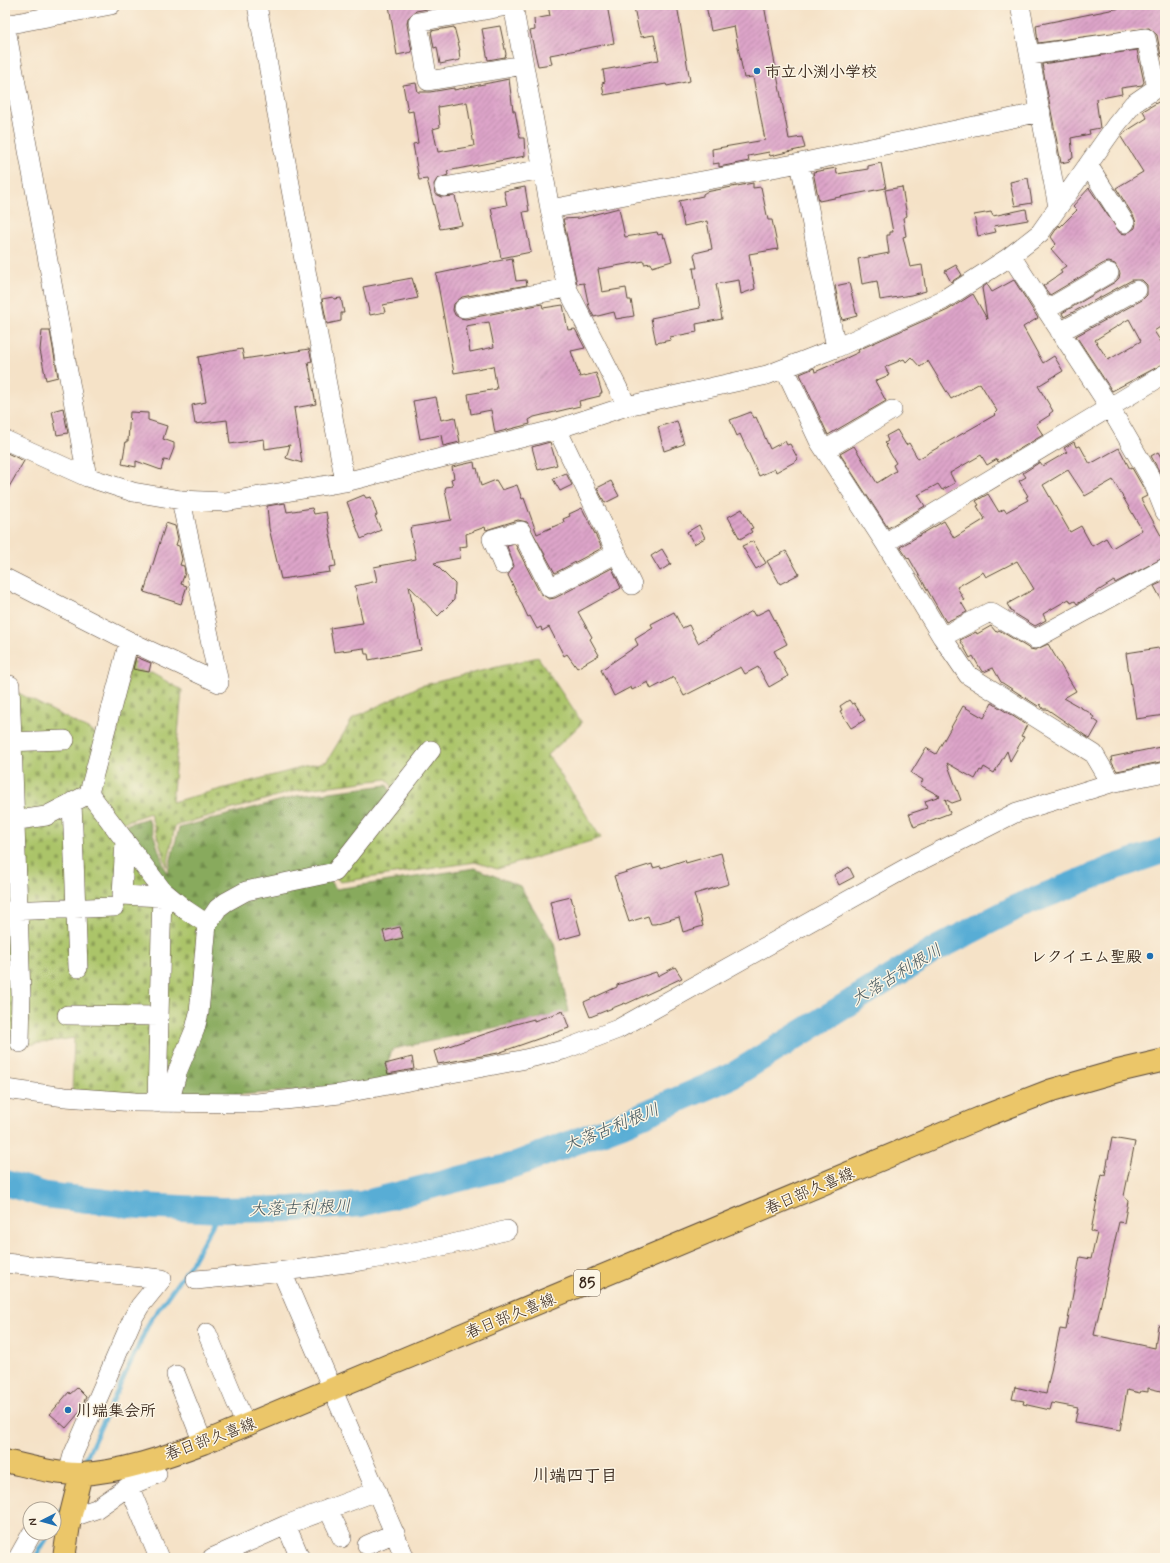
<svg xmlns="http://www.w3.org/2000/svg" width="1170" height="1563" viewBox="0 0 1170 1563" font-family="Mynerve,'Klee One',sans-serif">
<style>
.forest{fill:url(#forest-firs);stroke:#626a3e}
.cemetery{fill:url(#cemetery-stones);stroke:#737744}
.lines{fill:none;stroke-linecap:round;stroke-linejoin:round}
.stream{stroke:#59add5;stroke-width:4.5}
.river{stroke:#59add5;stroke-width:26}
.building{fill:url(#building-hatch);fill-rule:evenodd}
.minor-casing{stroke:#574637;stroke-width:20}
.major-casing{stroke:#574637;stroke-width:24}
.minor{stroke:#fff;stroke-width:19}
.major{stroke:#ebc669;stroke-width:22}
.poi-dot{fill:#1f6fb2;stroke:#fcf5e5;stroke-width:1.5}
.labels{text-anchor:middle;stroke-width:3;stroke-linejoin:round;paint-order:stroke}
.shield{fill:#fcf5e5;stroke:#75675a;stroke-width:1}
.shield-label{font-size:15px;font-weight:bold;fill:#3b2a1e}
.poi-label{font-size:16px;font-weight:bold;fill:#3b2a1e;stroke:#fcf5e5;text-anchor:start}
.street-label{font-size:16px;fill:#3b2a1e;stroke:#fcf5e5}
.water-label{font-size:17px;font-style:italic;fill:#46585e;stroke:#fcf5e5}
.neighbourhood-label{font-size:17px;font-weight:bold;fill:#3b2a1e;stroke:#fcf5e5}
</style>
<defs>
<pattern id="forest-firs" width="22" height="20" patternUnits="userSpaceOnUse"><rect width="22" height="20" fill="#88aa5d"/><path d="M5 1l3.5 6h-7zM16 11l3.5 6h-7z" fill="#708b4c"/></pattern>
<pattern id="cemetery-stones" width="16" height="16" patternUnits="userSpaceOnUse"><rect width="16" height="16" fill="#abc469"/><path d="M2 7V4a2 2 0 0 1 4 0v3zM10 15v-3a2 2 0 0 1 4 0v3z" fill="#8c9f56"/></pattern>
<pattern id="building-hatch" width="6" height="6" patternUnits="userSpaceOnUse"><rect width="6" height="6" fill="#dda4c9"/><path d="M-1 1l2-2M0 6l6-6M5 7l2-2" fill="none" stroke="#b486a3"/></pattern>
</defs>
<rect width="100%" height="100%" fill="#fcf5e5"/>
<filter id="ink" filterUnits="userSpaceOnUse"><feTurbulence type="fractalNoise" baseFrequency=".025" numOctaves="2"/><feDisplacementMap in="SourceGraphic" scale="8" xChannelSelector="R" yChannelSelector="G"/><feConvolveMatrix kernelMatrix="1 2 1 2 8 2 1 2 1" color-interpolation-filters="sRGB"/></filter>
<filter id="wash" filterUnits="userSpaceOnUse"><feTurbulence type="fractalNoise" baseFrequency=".012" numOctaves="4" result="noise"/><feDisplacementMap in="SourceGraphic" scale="16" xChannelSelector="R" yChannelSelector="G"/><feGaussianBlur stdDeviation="0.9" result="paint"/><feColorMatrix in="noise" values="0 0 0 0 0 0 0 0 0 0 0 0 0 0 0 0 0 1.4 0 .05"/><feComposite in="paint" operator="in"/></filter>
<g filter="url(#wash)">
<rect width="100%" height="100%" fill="#f5e2c7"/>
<path class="forest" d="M387 785 395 799 326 876 336 889 475 868 520 886 554 943 569 1012 393 1049 388 1061 393 1079 338 1088 177 1099 109 830 148 818 167 875 179 828 297 796Z"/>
<path class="cemetery" d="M538 657 582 723 548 755 601 838 497 869 475 862 340 882 335 876 402 802 387 779 298 790 175 826 167 867 150 813 105 829 211 930 175 1099 72 1094 74 1038 14 1047 5 1046V686L101 736 116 740 130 661 182 690 172 802 327 761 353 718 420 686Z"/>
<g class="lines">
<path class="stream" d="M82 1467 150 1321 191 1264 221 1210
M54 1526 62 1510
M35 1558 50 1533"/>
<path class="river" d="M5 1183 45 1195 140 1206 221 1210 292 1209 361 1204 514 1165 622 1124 732 1076 938 948 1017 907 1113 868 1165 850"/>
</g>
<g id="blocks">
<path class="building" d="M389 5H437L438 7 416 11 408 18 407 24 412 52 397 55Z
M548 5H607L614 43 550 55 552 64 538 66 530 31 535 30 534 19 550 16Z
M645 5H677L690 81 667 86 666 84 604 95 602 83 605 82 603 70 659 60 654 35 641 37 638 28 634 7Z
M706 5H764L789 139 802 137 805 148 770 156 769 152 748 156 749 161 719 167V163L713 164 712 149 765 140 753 77 744 78 734 26 711 31Z
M1124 5H1165V58L1161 56 1157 35 1149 28 1038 43 1036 25 1125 7Z
M500 26 506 54 505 57 488 60 482 29Z
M454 27 460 50H459L460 60 440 64 437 47 434 48 431 31Z
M1137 50 1144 82 1142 85 1121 88 1122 94 1096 99 1100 128 1089 130 1090 134 1071 138 1073 158 1069 159 1070 161 1061 163 1042 64Z
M509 79 513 111H515L520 138H524L525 156 447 171 448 175 437 179 434 184 435 194 441 197 455 196 462 225 440 229 427 179 419 180 413 144 418 143 413 111 408 112 403 85 416 83 418 92H430L454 88V90ZM467 102 474 146 438 152 433 129 440 127 438 107Z
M1165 98V324L1154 331 1165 348V363L1112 391 1076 336 1142 300 1147 295V285L1142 280H1132L1064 317 1062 313 1115 282 1119 278 1120 273 1115 264 1109 262 1104 263 1050 295 1043 286 1062 273 1060 270 1066 266 1051 249 1056 244 1051 237 1059 225 1060 227 1077 210 1073 206 1089 188 1120 233 1126 234 1135 228 1136 223 1134 217 1116 188 1143 172 1121 137 1125 132 1147 118 1143 111ZM1129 319 1141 341 1108 360 1095 340Z
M881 163 886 188 819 201 813 172 836 168 837 174 868 169V166Z
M1028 178 1032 203 1015 206 1010 182Z
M753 183V188L761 187 768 220H772L778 249 749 254 755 289 741 294 739 280 716 284 722 319 696 324 697 332 670 337 671 340 656 343 651 318 700 308 693 268H697L694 255 695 253 712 249 707 221 684 226 679 201 703 196V194L706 192Z
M525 187 529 211 523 212 531 252 501 258 491 208 507 205 504 191Z
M902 187 907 216 903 218 906 236 903 237 910 267 922 265 926 291 911 295 880 300 877 281 862 284 858 259 889 253 887 239V235H890V232H893L885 190Z
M619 208 625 237 657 232 658 235 662 234 663 238 665 237 672 261 652 267 651 263 644 264V261L598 269 602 292 626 288 628 300H631L634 316 616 319 614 312 594 317 589 307 584 283 577 284 563 219 580 218Z
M1026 209 1028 220 994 226 996 232 978 236 974 215 991 212 993 216Z
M512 258 516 281 526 280 527 285 462 297 454 304 453 310 455 315 460 318 466 319 542 304 543 308 563 305 568 330 575 329 585 348 571 351 580 377 596 373 602 393H600V396L579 401 580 406 534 417 529 420 530 424 495 433 491 410 471 414 468 394 497 389 493 366 454 373 436 274ZM489 322 494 347 470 352 466 326Z
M956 265 962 275 951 282 945 271Z
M412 278 418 298 383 305 385 312 370 315 363 287Z
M1014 280 1038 318 1023 327 1043 363 1054 356 1063 371 1038 386 1053 411 1049 414 1050 415 1036 424 1043 435 998 462 997 459 987 465 981 455 950 473 955 483 942 490 938 484 918 495 925 506 888 528 840 454 854 446 877 483 896 471 893 465 896 463 886 446 887 445 885 443 888 441 886 436 897 430 906 445 909 443 918 459 995 415 994 414 997 411 980 383 951 399 928 361 920 367 911 357 906 362 904 359 885 367 889 375 875 381 886 401 828 435 800 374 814 368 815 372 838 362 859 352 858 350 948 310 973 294 987 319 982 288 987 284 992 292Z
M849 283 857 316 842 320 835 286Z
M333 297 334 299 341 298 344 313H341V321L327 324 322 299Z
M42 331H50L58 377 46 380 40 350Z
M242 349 244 359 309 349 312 361 308 362 316 404 294 408 302 463 286 458 290 445 265 449 264 439 230 444 227 420 195 424 192 405 206 402 198 357Z
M436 397 441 420 455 417 460 442 443 446 441 435 420 439 413 401Z
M63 408 68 433 57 435 52 411Z
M130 412 148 413V420L167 426 163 439 174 443V448L169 461 164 460 161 470 136 461V467L122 464 126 441H128Z
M751 412 754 418 756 417 770 449 785 441 787 445 790 444 798 459 796 461 776 472 775 469 759 476 740 434 737 436 730 420Z
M677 421 684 444 664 451 658 427Z
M550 442 557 465 538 470 532 447Z
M1074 442 1076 447 1080 446 1090 464 1119 448 1130 469 1132 468 1143 487 1147 496 1141 499 1165 543V557L1115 583 1114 581 1077 604 1075 601 1071 603 1069 599 1043 614 1046 620 1035 626 1012 612 1007 604 1034 589 1017 561 986 577 983 572 957 587 964 600 961 602 967 612 946 622 909 558 908 559 900 547 944 521 954 538 985 519 977 506 979 505 976 501 988 494 999 512 1004 509 1006 512 1028 500 1026 497 1028 496 1019 481 1026 477 1023 473 1040 462 1043 466 1067 452 1064 448ZM1068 470 1085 496 1113 480 1142 530 1112 548 1106 538 1092 546 1081 526 1070 532 1043 485Z
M5 452 24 461 5 494Z
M1158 452 1165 464V482L1151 456Z
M474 462 475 469 477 468 481 486 496 480 502 490 517 485 522 499 524 498 537 534 564 522 563 519 570 516 569 514 582 508 602 548 555 573 527 522 518 520 486 530 485 527 466 534 467 546 459 547 460 558 434 563 455 584 454 600 438 616 409 586 421 650 369 660 368 654H365L364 648 334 652 330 628 363 623 355 586 377 581 374 567 416 559 410 529 412 527 451 520 445 490 446 487 453 486 451 479 454 478 452 467Z
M566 473 572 485 560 491 553 479Z
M611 481 619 496 605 503 597 488Z
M364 495 366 498 371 497 377 515 375 516 381 530 361 539 347 502Z
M285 503 287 512 312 508 314 514 326 512 336 566 329 567 330 572 281 579 269 528 267 506Z
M742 509 753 528 750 529 752 532 740 539 728 517Z
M166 523 175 526 178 539 176 545 179 546 182 559 180 565 184 566 185 573 181 584 187 586 181 604 144 592Z
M699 525 705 538 694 544 687 532Z
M753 541 766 563 756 569 742 546Z
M515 544 540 593 549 599 555 598 612 568 621 588 578 612 592 637 590 639 599 655 577 668 567 654 564 656 549 627 542 631 541 627 537 629 530 616 528 617 508 575 514 566 507 546Z
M662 549 671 564 660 571 651 556Z
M786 551 799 574 780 584 767 561Z
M1165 581V606L1154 586Z
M769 609 787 644 774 651 788 676 769 687 758 667 745 674 741 667 684 696 674 677 651 689 648 682 632 690 631 687 614 696 601 670 638 645 635 639 653 628 651 624 674 612 682 628 689 625 698 643 752 611 755 616Z
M991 626 996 632 999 630 1030 649 1035 650 1048 644 1076 691 1064 698 1092 714 1091 715 1094 717 1093 719 1099 723 1090 739 1047 709H1043L1040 704 1038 706 1001 682 993 668 984 672 981 670 973 656 970 658 960 640 976 632 977 634Z
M1165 647V715L1136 719 1126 653Z
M136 657 151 663 149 672 133 669Z
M849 700 852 704 854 703 865 720 851 728 840 711 842 710 840 706Z
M992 703 1027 725 1021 736 1024 737 1010 761 1007 751 994 773 984 767 982 771 980 770 975 779 947 763 961 800 952 803 945 799 950 813 914 827 909 814 927 808 925 801 940 796 920 785 923 780 911 773 926 748 936 754 963 706 984 718Z
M1165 746V761L1117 771 1112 763 1111 757Z
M721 853 729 884 694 894 703 926 683 932 679 917 655 924H651L648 916 629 922 614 876 652 864 653 868 661 866V868L685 860 686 863Z
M849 867 854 877 839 885 834 875Z
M571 897 581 934 559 940 550 902Z
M400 927 403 938 386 942 383 931Z
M675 967 682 978 626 1004 625 1003 590 1017 584 1002 617 987V985L656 972 658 976Z
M563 1011 569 1028 498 1053 438 1064 434 1051 512 1025 534 1019V1021Z
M412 1057 414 1069 388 1074 385 1064Z
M1112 1138 1135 1142 1124 1196 1128 1201 1124 1223 1119 1222 1094 1335 1155 1348 1158 1325 1165 1326V1392L1148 1388V1392L1141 1391 1140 1393 1127 1390 1120 1430 1075 1422 1078 1408 1052 1403 1050 1410 1023 1404 1024 1401 1012 1399 1015 1387 1046 1394 1060 1329 1066 1330 1080 1257 1091 1259 1097 1233 1091 1231 1102 1174 1105 1175Z
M77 1388 86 1397 79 1413 66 1428 50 1414 69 1392 70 1394Z"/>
</g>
</g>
<g filter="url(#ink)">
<use href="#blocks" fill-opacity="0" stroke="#574637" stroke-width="1"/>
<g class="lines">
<defs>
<path id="minor" d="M257 5 345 482
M513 5 550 209 567 288 627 406
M513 5 418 22 428 81 524 65
M1020 5 1058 207
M5 23 87 477
M5 25 111 5
M1030 55 1146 38 1157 88
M800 163 836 348
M1088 165 1125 223
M444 187 543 169
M550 209 800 163 1041 112
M1011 256 1109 406 1153 482 1165 512
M464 308 567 288
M1046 310 1109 273
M1060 332 1137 290
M785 369 819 441 885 543 942 637 968 675 1094 754 1111 783
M557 429 632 585
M5 440 87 477 133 492 181 500 225 502 345 482 557 429 627 406 767 375 836 348 943 300 1008 258 1040 233 1116 125 1133 104 1165 82
M825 450 892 410
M885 543 1165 374
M503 565 492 539 521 531 550 588 617 553
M5 578 129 641 219 683 181 500
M942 637 990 612 1035 639 1165 568
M129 641 89 793 162 890 186 910 207 924
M10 685 21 994 20 1043
M5 742 65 740
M72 802 78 968
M5 822 46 816 83 797
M125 840 122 895 162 897
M6 911 114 907
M67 1015 159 1016
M5 1089 65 1097 135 1102 257 1103 340 1094 521 1060 563 1050 618 1029 908 867 1017 812 1111 783 1165 772
M157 1103 162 890
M172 1103V1092L178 1070 195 1029 199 1013 207 924 218 908 226 902 246 891 335 872 431 750
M5 1263 162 1279 140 1306 133 1318 73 1455 68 1473
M282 1272 405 1558
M196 1280C301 1270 405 1259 507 1230
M207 1333 246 1426
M176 1375 203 1443
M129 1486 157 1474
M328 1509 342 1538
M70 1518 96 1509 129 1486 159 1558
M286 1525 300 1558
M367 1545 395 1533
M18 1558 32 1533
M212 1558 286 1525 377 1491"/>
<path id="major" d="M5 1461C28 1466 58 1475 81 1474 122 1472 165 1457 203 1443L985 1116 1052 1090 1118 1071 1165 1060
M64 1558 70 1518 81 1474"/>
</defs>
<use href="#minor" class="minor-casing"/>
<use href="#major" class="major-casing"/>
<use href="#minor" class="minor"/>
<use href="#major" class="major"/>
</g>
</g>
<g class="poi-dot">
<circle cx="757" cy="71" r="4"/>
<circle cx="1150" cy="956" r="4"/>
<circle cx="68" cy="1410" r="4"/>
</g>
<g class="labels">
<rect class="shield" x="574" y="1270" width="26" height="26" rx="3"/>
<g class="shield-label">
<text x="587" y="1288">85</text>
</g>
<g class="poi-label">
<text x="765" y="77">市立小渕小学校</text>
<text x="1142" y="962" text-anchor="end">レクイエム聖殿</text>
<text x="76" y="1416">川端集会所</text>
</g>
<g class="street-label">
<text transform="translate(809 1190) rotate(-23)" y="6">春日部久喜線</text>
<text transform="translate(510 1315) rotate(-22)" y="6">春日部久喜線</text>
<text transform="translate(210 1438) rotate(-20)" y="6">春日部久喜線</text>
</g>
<g class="water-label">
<text transform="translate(896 974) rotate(-31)" y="6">大落古利根川</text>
<text transform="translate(611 1127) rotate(-22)" y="6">大落古利根川</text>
<text transform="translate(300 1207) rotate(-2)" y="6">大落古利根川</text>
</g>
<g class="neighbourhood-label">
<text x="575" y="1481">川端四丁目</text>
</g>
</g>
<rect width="1170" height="1563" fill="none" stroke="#fcf5e5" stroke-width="20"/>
<g transform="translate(42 1521) rotate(264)"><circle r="19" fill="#fcf5e5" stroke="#afa495"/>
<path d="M0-3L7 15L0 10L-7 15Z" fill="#1f6fb2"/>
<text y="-6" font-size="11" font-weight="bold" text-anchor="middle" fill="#3b2a1e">N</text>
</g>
</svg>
